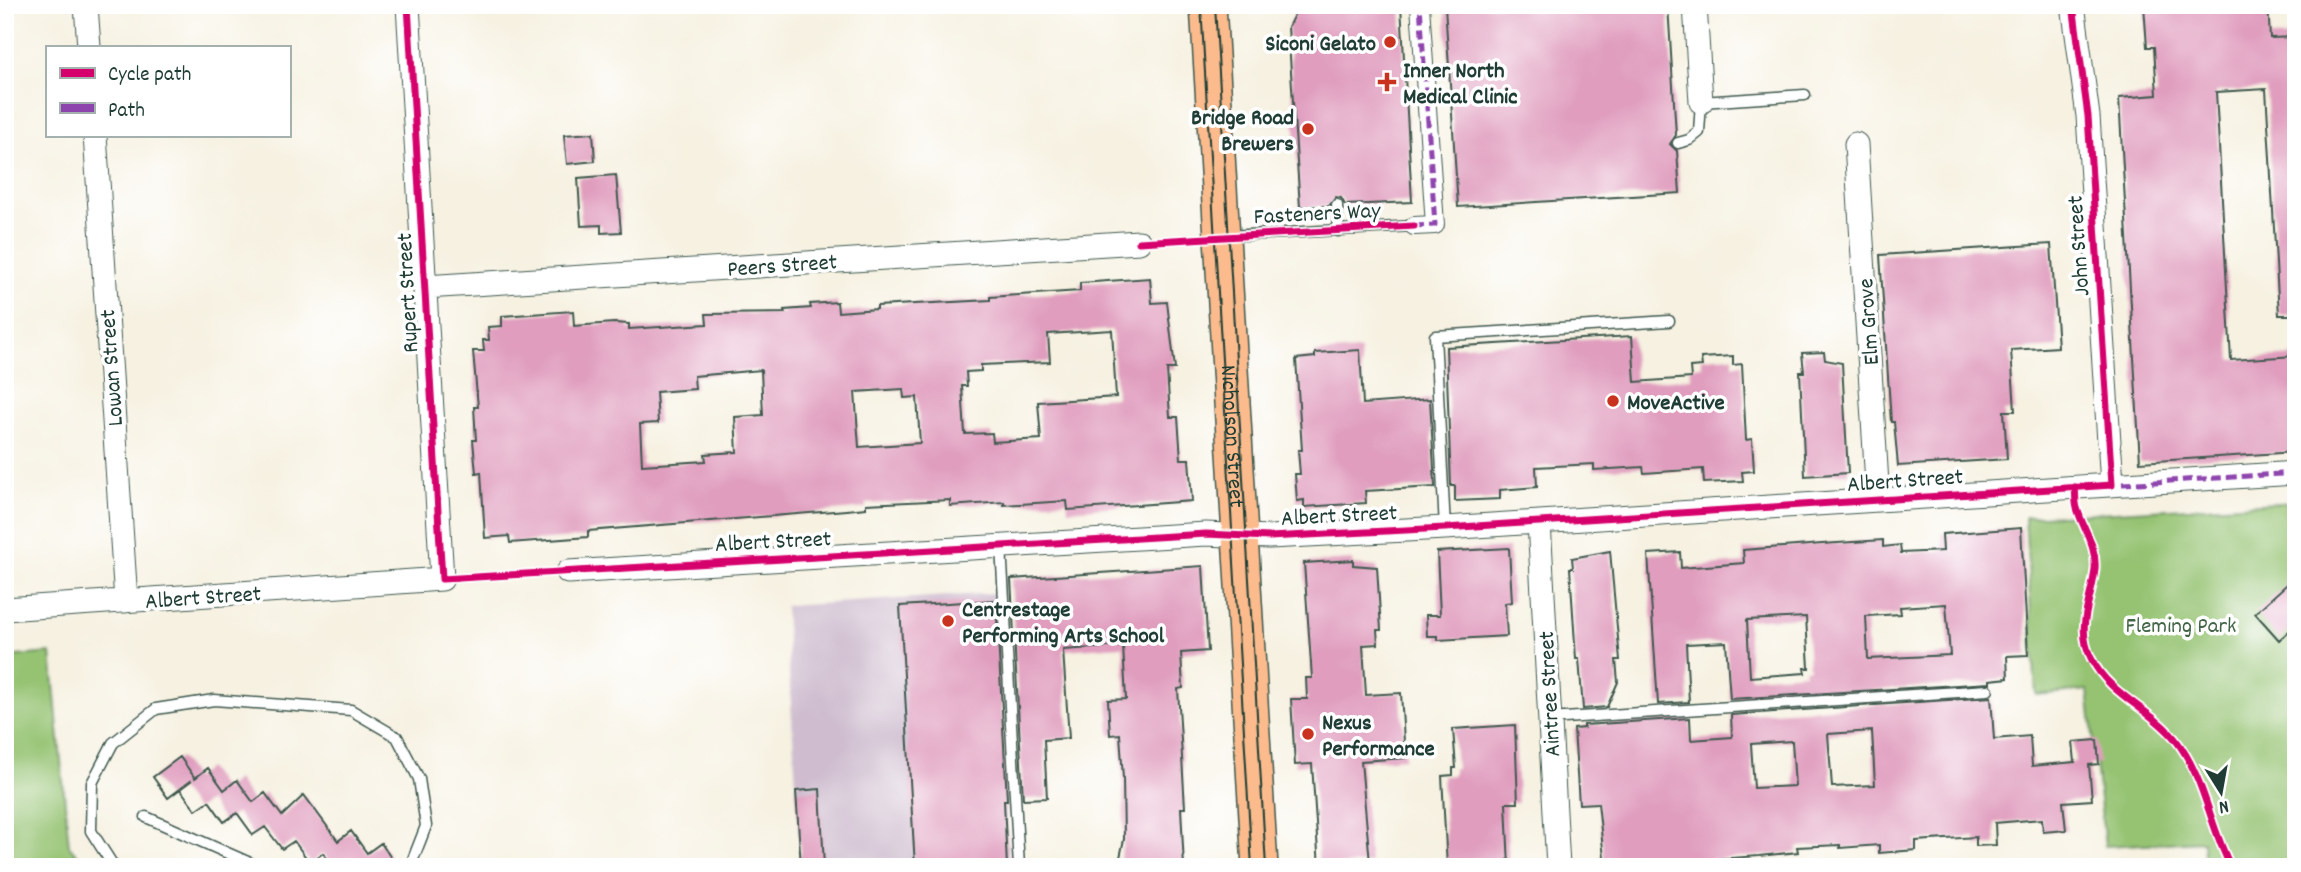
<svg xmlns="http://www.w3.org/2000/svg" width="2301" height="872" viewBox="0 0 2301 872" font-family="Dekko,sans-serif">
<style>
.industrial{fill:#cfbdcf}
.green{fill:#95c372;stroke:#5a8053;stroke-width:2}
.building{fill:#e09dbe;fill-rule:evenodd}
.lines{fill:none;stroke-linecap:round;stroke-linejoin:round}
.service-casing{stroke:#3f584e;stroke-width:13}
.pedestrian-casing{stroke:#3f584e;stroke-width:20}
.minor-casing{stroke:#3f584e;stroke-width:25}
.primary-casing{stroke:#3f584e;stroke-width:38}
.service{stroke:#fff;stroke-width:10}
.pedestrian{stroke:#fff;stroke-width:18}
.minor{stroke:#fff;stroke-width:23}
.primary{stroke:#fbbb8d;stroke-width:35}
.tram{stroke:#1f3d34;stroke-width:2}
.quiet{stroke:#8e44ad;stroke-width:5;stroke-dasharray:10 5;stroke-linecap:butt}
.cycleway-casing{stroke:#fff;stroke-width:11}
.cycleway{stroke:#d6006c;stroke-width:7}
.poi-dot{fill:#c8321e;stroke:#fff;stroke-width:2.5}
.labels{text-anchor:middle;stroke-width:7;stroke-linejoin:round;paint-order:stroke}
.poi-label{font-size:23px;font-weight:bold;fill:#1f3d34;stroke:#fff;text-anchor:start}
.street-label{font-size:23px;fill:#1f3d34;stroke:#fff}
.park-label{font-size:23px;fill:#426547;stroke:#fff}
</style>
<rect width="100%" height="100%" fill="#fff"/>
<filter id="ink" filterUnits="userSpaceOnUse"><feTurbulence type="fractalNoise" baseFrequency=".0143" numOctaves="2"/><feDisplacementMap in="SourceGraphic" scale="14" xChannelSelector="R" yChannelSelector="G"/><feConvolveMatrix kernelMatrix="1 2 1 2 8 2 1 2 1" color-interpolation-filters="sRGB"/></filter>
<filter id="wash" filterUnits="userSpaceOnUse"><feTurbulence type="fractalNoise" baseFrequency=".00686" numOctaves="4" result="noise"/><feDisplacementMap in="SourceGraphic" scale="28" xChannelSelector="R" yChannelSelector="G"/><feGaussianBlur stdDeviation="1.57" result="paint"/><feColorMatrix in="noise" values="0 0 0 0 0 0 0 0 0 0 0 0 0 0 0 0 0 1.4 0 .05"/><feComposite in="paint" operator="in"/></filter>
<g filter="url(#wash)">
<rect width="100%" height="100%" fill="#f6f1e1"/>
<path class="industrial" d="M997 593 1009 867H801L785 606Z"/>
<path class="green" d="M2296 502V867H2205L2203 841 2105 846 2088 690 2036 695 2025 517Z
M51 653 69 846 89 867H5V657Z"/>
<g id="blocks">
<path class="building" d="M1299 5H1401L1412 202 1345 205 1341 198 1336 197 1329 206 1300 207 1288 27Z
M1668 5 1676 135 1670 144 1677 151 1680 193 1458 207 1445 6Z
M2144 5H2268L2270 38 2296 37V315H2279L2266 89 2216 92 2231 360 2296 356V452L2140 462 2119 98 2157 95 2154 47H2147Z
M593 133 595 161 567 164 564 135Z
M616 175 621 232 601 233V225L581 226 578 178Z
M2051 244 2058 347 2011 350 2015 411H2004L2007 459 1898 466 1894 422H1891L1880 255Z
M1150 278 1152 303 1167 302 1175 369H1167L1170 417H1178L1181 459H1189L1192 501 1068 510 1067 501 1004 505V502L950 506V500L866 504V508L846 510 588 531V537L510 543 509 536 485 538 481 472 476 473 473 440H476L474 407H478L473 351H484L483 340H489L488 327 502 326V316L573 311 574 326 614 323 629 324V329L707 324 706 314 785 313 784 310 811 308 810 304 837 302 838 312 877 309V306L990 300V297L1080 291V283ZM1112 330 1116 397 1038 402 1041 439 993 442 992 433 965 434 962 386H967L966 372 981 371V365L1050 362 1048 334ZM761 370 763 415 735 417 737 452 705 454 706 461 642 465 640 424 658 423 656 392 695 389 694 376ZM903 389 904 398 917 397 920 443 859 447 855 392Z
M1632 336 1635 382 1691 378 1690 367 1702 366 1701 358 1733 356V365L1742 364 1746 440 1752 439 1754 471 1742 472 1743 481 1704 483 1703 469 1644 473 1643 467 1594 470V464L1536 467 1537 487 1500 490V499L1455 501V486H1451L1446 347Z
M1360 350 1363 404 1430 399 1435 487 1365 491 1366 503 1304 507V500L1297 501 1295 474H1300L1298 450H1302L1296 359 1315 357V353Z
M1824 352 1825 360 1842 363 1848 473 1805 476 1800 372H1804L1802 353Z
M2021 528 2028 655 2007 656 2008 678 1990 680V683L1730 699 1726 642 1686 644 1689 702 1658 704 1648 554 1680 552 1681 568 1744 563 1743 550 1822 544 1883 540V547L1900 545 1901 553 1943 551 1942 534ZM1946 604 1950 655 1868 659 1866 616 1901 614 1900 607ZM1806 617 1809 668H1804L1805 673 1750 677 1747 620Z
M1509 548 1512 602 1505 603 1507 636 1438 640V636H1427L1426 615H1440L1437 552Z
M1610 551 1620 660H1616L1618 682 1607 707 1583 709 1579 659H1576L1570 568H1573L1572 558Z
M1353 560V565L1377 567 1381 630H1377L1378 644 1363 645 1366 695 1401 693 1405 758 1361 761 1370 863 1319 867 1312 764 1295 765 1291 699H1307L1306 678H1312L1304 563Z
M1203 566 1208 651 1181 653 1183 688 1178 689 1185 808H1181L1184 867H1118L1124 839 1123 778 1120 734 1110 735 1108 700 1126 699 1123 646 1063 650 1069 738 1044 740 1047 798 1023 799 1011 579Z
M2296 576V625L2279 640 2255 613Z
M996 600 1007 800H1004L1007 867H915L900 606Z
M1991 697 1994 739 2030 736 2032 766 2075 762 2073 742 2097 740 2099 764 2089 765 2092 800 2063 802 2066 830 2043 832 2042 819 1995 823 1996 845 1976 846V837L1916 841V850L1879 853V845L1840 848V845L1797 847 1798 852 1759 856 1605 867 1598 803 1579 804 1574 729 1584 728V725L1690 718 1691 740 1732 737 1731 715ZM1872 731 1875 785 1832 787 1828 734ZM1792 741 1795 786 1754 788 1751 744Z
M1515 725 1518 803H1506L1509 867H1447L1442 776 1453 775V768H1456L1453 729Z
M180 757 195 778 208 768 224 790 237 780 253 802 265 793 282 816 304 795 338 841 351 831 367 853 381 843 397 867H333L323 853 310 863 294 841 282 849 265 827 253 835 237 813 224 822 209 801 196 810 180 789 192 780 168 798 153 777Z
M820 789 824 867H801L796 791Z"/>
</g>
</g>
<g filter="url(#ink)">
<use href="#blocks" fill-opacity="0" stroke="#3f584e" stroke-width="2"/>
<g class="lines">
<defs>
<path id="service" d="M1678 143 1689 140 1699 132 1701 102 1805 95
M1337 205 1338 231
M1228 236 1414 226
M1445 528 1435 336 1669 321
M1001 546 1019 867
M1549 719 1988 690
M146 817 259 867
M114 867 91 831 92 783 113 743 156 709 214 700 351 710 397 737 419 779 426 826 410 867"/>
<path id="pedestrian" d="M1414 226 1435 225 1420 5"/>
<path id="minor" d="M86 5 89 47
M1695 5 1701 102
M2073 5 2088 116 2109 442
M95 135 126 601
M1856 144 1878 500
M425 287 1139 242
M2110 453 2112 485
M1539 522 1558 867
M568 572 1206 534 1269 537 1445 528 2296 473
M5 609 442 579 408 5"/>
<g id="primary">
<path id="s1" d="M1208 5 1260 867"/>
</g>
</defs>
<use href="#service" class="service-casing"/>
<use href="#pedestrian" class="pedestrian-casing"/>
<use href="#minor" class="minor-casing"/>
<use href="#primary" class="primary-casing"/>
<use href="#service" class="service"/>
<use href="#pedestrian" class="pedestrian"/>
<use href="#minor" class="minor"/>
<use href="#primary" class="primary"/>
<path class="tram" d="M1201 5 1252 867
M1215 5 1266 867"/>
<path class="quiet" d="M1414 226 1435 225 1420 5
M2107 485 2296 473"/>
<defs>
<path id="cycleway" d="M408 5 442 579 1206 534 1269 537 1445 528 2112 485 2088 116 2073 5
M1139 242 1414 226
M2075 487C2076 494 2075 502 2077 508 2083 529 2097 546 2095 569 2092 601 2075 626 2091 658 2109 695 2151 709 2175 739 2205 777 2209 825 2231 867"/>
</defs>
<use href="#cycleway" class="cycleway-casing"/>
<use href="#cycleway" class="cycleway"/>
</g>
</g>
<g class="poi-dot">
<circle cx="1390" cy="42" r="7"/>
<path d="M1383.5 71.5h7v7h7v7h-7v7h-7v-7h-7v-7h7z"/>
<circle cx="1308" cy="129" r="7"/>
<circle cx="1613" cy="401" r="7"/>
<circle cx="948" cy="621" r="7"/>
<circle cx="1308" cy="734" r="7"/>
</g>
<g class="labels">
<g class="poi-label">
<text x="1376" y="50" text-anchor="end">Siconi Gelato</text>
<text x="1403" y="77">Inner North<tspan x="1403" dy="26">Medical Clinic</tspan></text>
<text x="1294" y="124" text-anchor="end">Bridge Road<tspan x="1294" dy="26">Brewers</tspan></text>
<text x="1627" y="409">MoveActive</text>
<text x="962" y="616">Centrestage<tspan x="962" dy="26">Performing Arts School</tspan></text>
<text x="1322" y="729">Nexus<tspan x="1322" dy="26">Performance</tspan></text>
</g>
<g class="street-label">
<text transform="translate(1317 212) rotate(-3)" y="8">Fasteners Way</text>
<text transform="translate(2077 246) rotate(-94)" y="8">John Street</text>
<text transform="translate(782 264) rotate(-4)" y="8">Peers Street</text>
<text transform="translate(406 293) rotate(-93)" y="8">Rupert Street</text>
<text transform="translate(1867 322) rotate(-94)" y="8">Elm Grove</text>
<text transform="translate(110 368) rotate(-94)" y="8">Lowan Street</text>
<text dy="8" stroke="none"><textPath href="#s1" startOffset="432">Nicholson Street</textPath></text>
<text transform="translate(1905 479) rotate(-4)" y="8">Albert Street</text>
<text transform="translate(1339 514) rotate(-3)" y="8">Albert Street</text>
<text transform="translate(773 540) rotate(-3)" y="8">Albert Street</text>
<text transform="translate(203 596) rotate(-4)" y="8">Albert Street</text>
<text transform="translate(1548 694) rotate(-93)" y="8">Aintree Street</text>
</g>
<g class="park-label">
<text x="2181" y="632">Fleming Park</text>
</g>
</g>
<rect width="2301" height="872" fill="none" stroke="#fff" stroke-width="28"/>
<rect x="46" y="46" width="245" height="91" fill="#ffffff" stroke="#a5b1ae" stroke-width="2"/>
<rect x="60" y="68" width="35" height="10" fill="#d6006c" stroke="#a5b1ae" stroke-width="2"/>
<text x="108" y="80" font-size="21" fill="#1f3d34">Cycle path</text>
<rect x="60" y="103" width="35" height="10" fill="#8e44ad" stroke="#a5b1ae" stroke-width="2"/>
<text x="108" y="116" font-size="21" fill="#1f3d34">Path</text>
<g transform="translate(2221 792) rotate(169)" stroke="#ffffff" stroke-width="5" paint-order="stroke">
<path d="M0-5L12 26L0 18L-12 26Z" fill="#1f3d34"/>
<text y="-10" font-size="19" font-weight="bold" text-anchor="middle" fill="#1f3d34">N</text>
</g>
</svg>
